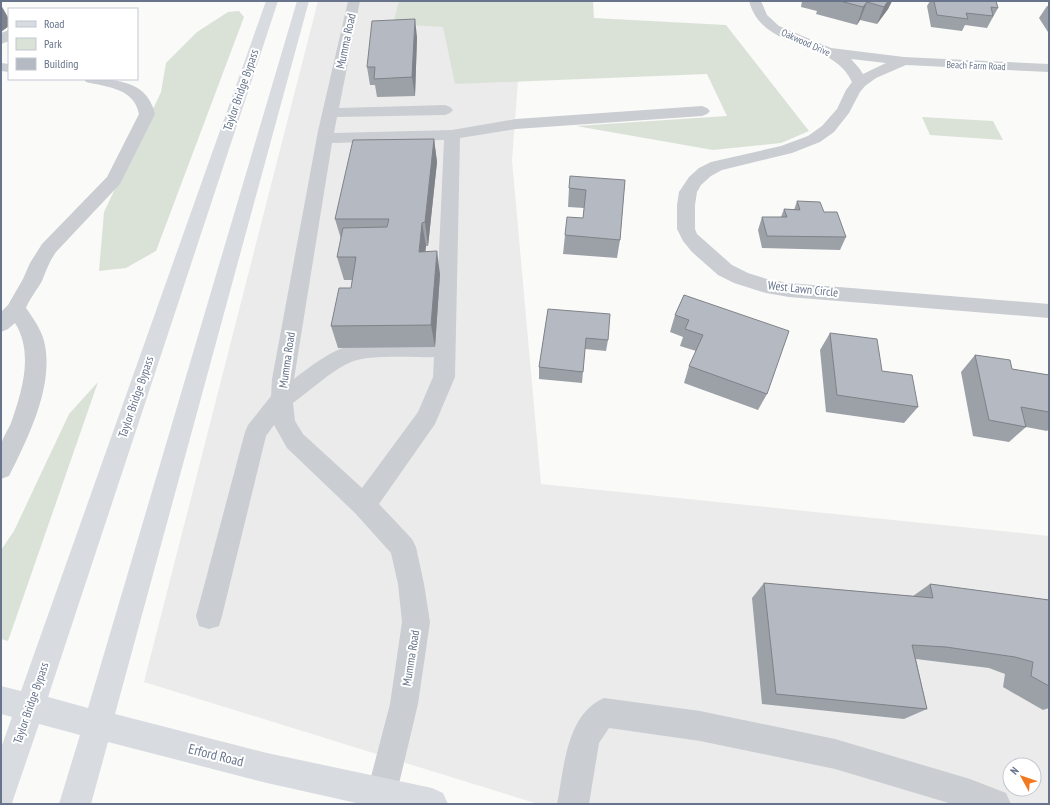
<svg xmlns="http://www.w3.org/2000/svg" width="1050" height="805" viewBox="0 0 1050 805" font-family="'PT Sans Narrow',sans-serif">
<style>
.built{fill:#ebebeb;fill-rule:evenodd}
.green{fill:#dae2d8}
.lines{fill:none;stroke-linecap:round;stroke-linejoin:round}
.minor{fill:#cacdd1;fill-rule:evenodd}
.major{fill:#d8dbe0;fill-rule:evenodd}
.wall{fill:#9ca0a7}
.shaded-wall{fill:#7f8288}
.building{fill:#b5bac2;stroke:#7f8288}
.labels{text-anchor:middle;stroke-width:4;stroke-linejoin:round;paint-order:stroke}
.far-street-label{font-size:10px;fill:#67748b;stroke:#fff}
.street-label{font-size:12px;fill:#67748b;stroke:#fff}
.near-street-label{font-size:14px;fill:#67748b;stroke:#fff}
</style>
<rect width="100%" height="100%" fill="#fafaf8"/>
<path class="built" d="M318 1H524L512 160 541 484 1049 536V804H538L144 682ZM1010 765H1034V789H1010Z"/>
<path class="green" d="M399 1H593L594 18 726 25 809 131 781 143 713 150 576 126 727 116 707 74 455 84 443 27 393 24Z
M239 11 244 17 156 251 126 268 99 271 104 212 161 92 166 63 197 32 228 12Z
M922 117 993 121 1003 140 930 135Z
M98 382 8 641 1 639V550L14 531 69 414Z"/>
<g class="lines">
<path class="minor" d="M348 1H360L339 108 445 105 450 107 453 110 450 113 445 115 337 117 334 133 452 130 516 119 702 106 707 108 710 111 707 114 702 116 516 129 460 138 455 377 435 424 379 504 412 539 416 547 424 584 430 622 418 704 397 792 393 803 390 804 371 803 367 792 390 704 402 622 398 584 391 553 355 513 287 448 274 425 266 436 222 616 219 626 209 629 199 626 196 616 245 432 248 425 271 396 272 379 318 131ZM444 140 435 341C407 342 366 338 340 349 324 356 308 368 294 379L332 143ZM434 357 433 377 418 412 362 488 303 434 295 421 293 403C311 390 332 370 351 362 372 354 411 358 434 357Z
M749 1H761L767 15 779 26 831 48 904 57 1049 64V72L906 65 876 78 865 86 860 92 849 113 834 132 820 142 792 153 722 170 711 176 701 185 697 192 695 205V229L697 234 732 265 748 273 767 279 789 283 1049 304V318L789 297 766 293 734 283 718 275 692 252 683 241 677 229V205L679 192 689 177 699 168 711 162 781 146 808 136 822 126 837 109 846 90 852 82C832 38 763 53 749 1ZM851 59 886 63 863 74 859 68Z
M9 30V41L1 44V33Z
M1 63 9 64V72L1 71Z
M84 79C113 79 147 79 155 114L120 184 56 252C49 262 46 271 42 281 37 290 30 298 26 308 33 318 41 329 44 341 55 384 28 438 9 476L1 479C1 469 0 456 1 446 2 438 8 430 11 423 22 392 34 353 15 323L8 329 1 332V312L8 305 23 279 30 263 42 244 107 177 139 114C134 88 107 87 86 82Z
M604 698 700 711 835 739 970 779 1006 793 1011 804H952L835 769 700 741 609 728 599 743 589 804H557C564 769 566 714 604 698Z"/>
<path class="major" d="M266 1H278L48 697 88 708 297 1H309L115 714 267 753 432 788 443 793 448 804H361L267 783 108 742 91 804H59L80 735 39 724 12 803 1 804V748L12 717 1 714V686L21 691Z"/>
</g>
<path class="wall" d="M802 1H892L888 9 877 24 860 20 857 25 816 14 817 11 801 7Z
M930 1H996L998 8 987 28 965 25 962 31 931 27 927 6Z
M1047 6H1049V32H1048L1039 18Z
M417 37 415 96 377 97 375 85H370L367 67Z
M434 139 437 162 428 246H426L425 251 440 274 435 347 338 348 331 326 351 288 352 280H344L337 257 341 239 335 219Z
M625 180 620 240 617 258 563 254 565 235 583 218 584 208 568 207 569 188Z
M797 201 824 212 846 237 840 250 762 248 758 230 762 217H781L784 209 794 210Z
M684 295 767 394 758 410 684 383 689 366 696 351 680 346 683 337 670 332 675 315Z
M548 309 608 340 606 351 585 349 582 383 539 379V367Z
M830 333 882 371 918 407 904 423 826 412 820 350Z
M975 355 1012 369 1049 375V429L1047 431 1026 427 1009 442 973 436 961 372Z
M764 583 913 596 930 584 1049 600V708L1043 710 1003 687 1005 674 989 668 916 659 927 709 904 719 762 704 752 598Z"/>
<path class="shaded-wall" d="M888 1H892L888 9 877 24 884 7Z
M867 2 860 20 857 25 863 7Z
M1 5 9 19V26L1 32Z
M415 19 417 37 415 96 412 77Z
M434 139 437 162 428 246 425 222Z
M422 223 426 246 423 275 419 252Z
M437 251 440 274 435 347 431 325Z"/>
<path class="building" d="M840 1H888L884 7 867 2 863 7Z
M934 1H996L998 8 991 7 993 16 966 13 968 19 937 15Z
M415 19 412 77 374 79 375 67H367L372 21Z
M434 139 425 222 422 223 419 252 437 251 431 325 331 326 339 288H351L356 257H337L343 228 387 227 389 219H335L353 140Z
M570 176 625 180 620 240 565 235 567 217 583 218 586 190 569 188Z
M797 201 820 202 824 212H837L846 237 767 236 762 217H787L784 209 800 210Z
M684 295 789 331 767 394 689 366 703 335 685 329 689 320 675 315Z
M548 309 610 314 608 340 586 338 583 372 539 367Z
M830 333 877 339 882 371 912 375 918 407 837 395Z
M975 355 1010 360 1012 369 1049 375V412L1021 407 1026 427 989 420Z
M764 583 933 598 930 584 1049 600V686L1031 676 1033 662 1015 657 946 647 912 645 927 709 776 694Z"/>
<g class="labels">
<g class="far-street-label">
<text transform="translate(806 42) rotate(24)" y="4">Oakwood Drive</text>
<text transform="translate(976 65) rotate(2)" y="4">Beach Farm Road</text>
</g>
<g class="street-label">
<text transform="translate(346 41) rotate(-78)" y="4">Mumma Road</text>
<text transform="translate(241 90) rotate(-71)" y="4">Taylor Bridge Bypass</text>
<text transform="translate(803 289) rotate(6)" y="4">West Lawn Circle</text>
<text transform="translate(287 360) rotate(-82)" y="4">Mumma Road</text>
<text transform="translate(136 397) rotate(-71)" y="4">Taylor Bridge Bypass</text>
<text transform="translate(411 658) rotate(-81)" y="4">Mumma Road</text>
<text transform="translate(31 703) rotate(-71)" y="4">Taylor Bridge Bypass</text>
</g>
<g class="near-street-label">
<text transform="translate(216 755) rotate(14)" y="5">Erford Road</text>
</g>
</g>
<rect width="1050" height="805" fill="none" stroke="#67748b" stroke-width="4"/>
<rect x="8" y="8" width="130" height="72" fill="#ffffff" stroke="#c2c7d1"/>
<rect x="16" y="21" width="20" height="6" fill="#d8dbe0" stroke="#c2c7d1"/>
<text x="44" y="28" font-size="12" fill="#67748b">Road</text>
<rect x="16" y="38" width="20" height="12" fill="#dae2d8" stroke="#c2c7d1"/>
<text x="44" y="48" font-size="12" fill="#67748b">Park</text>
<rect x="16" y="58" width="20" height="12" fill="#b5bac2" stroke="#c2c7d1"/>
<text x="44" y="68" font-size="12" fill="#67748b">Building</text>
<g transform="translate(1022 777) rotate(310)"><circle r="19" fill="#ffffff" stroke="#c2c7d1"/>
<path d="M0-3L7 15L0 10L-7 15Z" fill="#f17a21"/>
<text y="-6" font-size="11" font-weight="bold" text-anchor="middle" fill="#67748b">N</text>
</g>
</svg>
